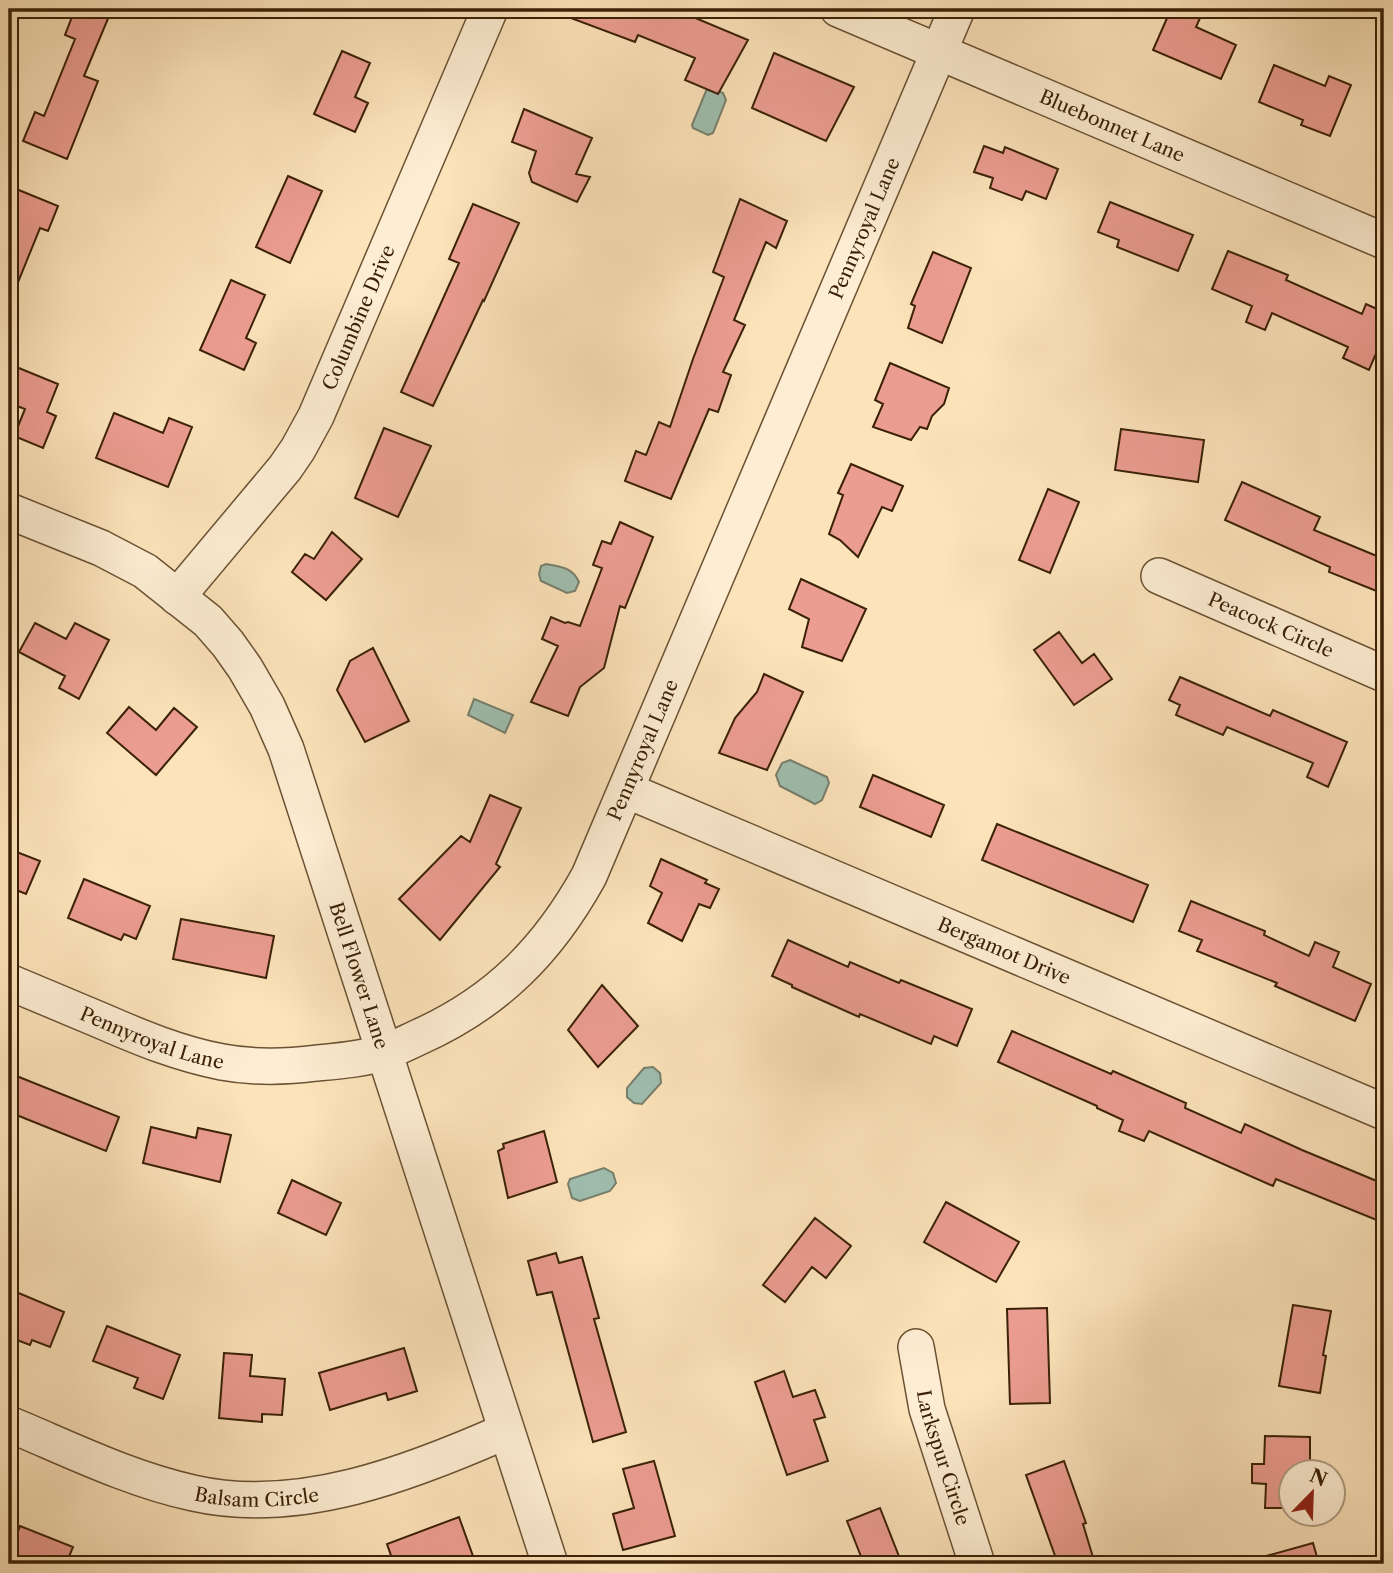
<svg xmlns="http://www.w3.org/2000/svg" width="1393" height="1573" viewBox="0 0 1393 1573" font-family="'Libre Caslon Text',serif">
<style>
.water{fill:#9fbeaf;stroke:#777f6c;stroke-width:2}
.building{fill:#ec9d91;stroke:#3b2107;stroke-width:2}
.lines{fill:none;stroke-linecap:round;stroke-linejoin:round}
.minor-casing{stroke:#6b5234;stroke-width:38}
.minor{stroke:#fdedd2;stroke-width:35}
.labels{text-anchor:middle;stroke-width:5;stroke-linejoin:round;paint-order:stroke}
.street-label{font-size:19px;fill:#3b2107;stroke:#fdedd2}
</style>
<rect width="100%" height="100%" fill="#fce3ba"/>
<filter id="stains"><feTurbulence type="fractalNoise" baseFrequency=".00286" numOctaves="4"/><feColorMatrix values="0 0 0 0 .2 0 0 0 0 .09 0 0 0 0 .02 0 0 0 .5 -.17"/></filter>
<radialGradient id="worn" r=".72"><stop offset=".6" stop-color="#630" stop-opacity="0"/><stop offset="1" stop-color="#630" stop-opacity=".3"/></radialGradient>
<path class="water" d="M711 88 723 93 726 100 713 133 708 135 693 128 692 125 706 91Z
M546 564C561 567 572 567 579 582L575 591 567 593 541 581 539 574 541 566Z
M474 699 513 715 505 733 468 715Z
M790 760 827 777 829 783 822 800 815 804 780 786 776 775 782 763Z
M653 1067 660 1073 661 1083 642 1104 634 1103 627 1097V1088L644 1068Z
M604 1168 613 1173 616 1183 610 1191 580 1201 572 1198 568 1184 570 1179Z"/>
<path class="building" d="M75 9H112L84 76 98 81 67 159 23 141 35 112 44 116 75 39 65 35Z
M553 9H674L748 40 718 94 685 80 695 58 638 35 635 42 552 11Z
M1171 9H1204L1196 27 1236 45 1221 79 1153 50Z
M342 51 370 63 355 97 368 103 355 132 314 114Z
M774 53 854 87 826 141 752 108Z
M1274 65 1325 86 1329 76 1351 85 1330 136 1301 125 1303 120 1259 102Z
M524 109 592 138 576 174 590 177 577 202 532 182 529 173 536 151 512 142Z
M984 146 1003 153 1005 147 1058 169 1046 199 1026 191 1022 200 990 188 993 178 974 172Z
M288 176 322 191 290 263 256 247Z
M9 186 58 206 48 231 40 228 10 302Z
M740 199 787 221 776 248 766 242 734 320 745 325 723 372 731 375 718 412 709 409 671 499 625 481 636 451 646 455 659 422 670 427 693 359 724 277 713 272Z
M1110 202 1193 235 1178 271 1117 247 1119 240 1098 232Z
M473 204 519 223 484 301 483 300 433 406 401 392 459 263 449 259Z
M1228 251 1288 275 1286 280 1362 314 1366 304 1384 312V335L1369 370 1343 358 1348 347 1272 313 1265 330 1246 322 1252 306 1212 289Z
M933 252 971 268 942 343 908 328 915 306 911 304Z
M231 280 265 295 246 338 256 343 244 370 200 350Z
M890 363 949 388 944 404 932 416 927 429 920 427 911 440 873 427 883 404 875 400Z
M9 364 58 384 47 412 56 416 43 448 14 436 25 409 9 403Z
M114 413 163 433 169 418 192 427 168 487 96 458Z
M384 428 431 446 398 517 355 498Z
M1121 429 1204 440 1198 482 1115 470Z
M851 464 903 486 892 511 882 507 858 557 840 540 829 534 843 495 838 493Z
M1242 482 1320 517 1314 530 1384 559V594L1329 572 1330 567 1225 520Z
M1048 489 1079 502 1050 573 1019 560Z
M620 522 653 537 625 608 620 606 604 668 580 687 568 716 531 702 558 646 542 639 551 617 565 623 568 622 580 626 602 568 593 565 602 541 611 544Z
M332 532 362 559 326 600 292 572 305 554 314 559Z
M801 579 866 609 842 661 802 647 809 619 789 609Z
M35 623 66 639 75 623 109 640 79 699 59 688 65 676 19 652Z
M1059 632 1082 663 1094 654 1112 679 1074 705 1034 650Z
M373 648 409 721 365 742 337 690 350 661Z
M764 674 803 692 767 770 719 753 735 718 757 692Z
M1180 677 1270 716 1273 710 1347 742 1328 787 1307 777 1313 763 1227 727 1223 735 1176 715 1180 705 1169 700Z
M129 707 156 730 174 708 197 727 156 775 107 733Z
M873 775 944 805 931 837 860 807Z
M490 795 521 808 496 864 500 867 440 940 399 899 461 836 470 842Z
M997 824 1148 885 1133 922 982 860Z
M9 849 40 861 26 894 9 887Z
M661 859 707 880 705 883 719 889 710 908 699 904 682 941 648 923 662 893 650 886Z
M84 879 150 906 136 939 124 934 121 940 68 918Z
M1191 901 1265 931 1264 935 1309 956 1315 942 1339 952 1333 967 1371 984 1355 1021 1275 986 1277 983 1197 951 1202 940 1179 931Z
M181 919 274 936 266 978 173 959Z
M788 940 848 967 850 962 899 983 901 980 972 1009 957 1046 934 1036 931 1044 860 1014 859 1017 792 987V985L772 976Z
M602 985 638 1026 598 1067 568 1030Z
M1012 1031 1111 1074 1113 1071 1186 1103 1185 1108 1241 1133 1245 1124 1302 1150 1384 1184V1223L1276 1179 1273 1186 1149 1131 1144 1141 1119 1131 1123 1120 1097 1108V1106L998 1062Z
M9 1073 119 1117 106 1151 9 1112Z
M151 1127 196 1138 198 1128 231 1135 220 1182 143 1163Z
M544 1131 557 1182 508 1198 498 1151 504 1148 503 1144Z
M292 1180 341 1203 326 1235 278 1213Z
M946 1202 1019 1242 996 1282 924 1242Z
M815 1218 851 1246 826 1278 812 1267 785 1302 763 1285Z
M556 1253 559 1263 582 1257 599 1318 594 1319 626 1432 593 1442 552 1292 537 1295 528 1261Z
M9 1289 64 1312 50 1347 32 1340 30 1345 9 1337Z
M1293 1305 1331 1311 1323 1355 1326 1356 1320 1393 1279 1386Z
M1047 1308 1050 1403 1010 1404 1007 1309Z
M107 1326 180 1355 163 1399 134 1388 138 1378 93 1361Z
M404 1348 417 1391 388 1400 386 1393 330 1410 319 1373Z
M224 1353 252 1355 250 1376 285 1379 282 1415 262 1414V1422L219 1418Z
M784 1371 793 1397 815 1390 825 1417 814 1420 828 1461 787 1475 755 1382Z
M1265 1436 1310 1437V1472H1292V1508H1265L1266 1484 1252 1483V1464H1264Z
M654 1461 675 1536 623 1550 613 1514 634 1508 623 1469Z
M1064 1461 1086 1523 1083 1524 1095 1564H1058L1026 1475Z
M880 1508 902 1564H864L847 1521Z
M459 1517 474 1559 461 1564H394L387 1544Z
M20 1526 73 1547 66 1564H19L9 1560V1556Z
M1313 1543 1319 1564H1260L1259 1558Z"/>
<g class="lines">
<defs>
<g id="minor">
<path id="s1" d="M838 9 1384 241"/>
<path id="s2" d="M9 511 101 548 145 571 208 621 228 644 245 668 267 706 286 749 550 1564"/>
<path id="s3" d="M1159 576 1384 674"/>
<path id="s4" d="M177 597 285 468 298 449 316 416 490 9"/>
<path id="s5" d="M626 790 1384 1112"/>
<path id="s6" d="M9 982C40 995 71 1008 102 1021 141 1038 180 1054 222 1062 254 1068 286 1067 317 1063 339 1061 365 1059 385 1052 397 1048 408 1042 419 1037 497 1002 548 950 589 876L957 9"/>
<path id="s7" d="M916 1347 927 1409 977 1564"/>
<path id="s8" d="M9 1424C69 1449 129 1479 193 1493 298 1517 411 1473 506 1431"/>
</g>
</defs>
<use href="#minor" class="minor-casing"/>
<use href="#minor" class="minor"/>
</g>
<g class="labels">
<g class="street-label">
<text dy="7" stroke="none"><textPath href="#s1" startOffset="298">Bluebonnet Lane</textPath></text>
<text dy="7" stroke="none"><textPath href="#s6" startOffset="1372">Pennyroyal Lane</textPath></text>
<text dy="7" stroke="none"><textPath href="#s4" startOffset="336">Columbine Drive</textPath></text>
<text dy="7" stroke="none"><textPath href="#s3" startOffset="122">Peacock Circle</textPath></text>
<text dy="7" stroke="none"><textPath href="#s6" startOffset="805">Pennyroyal Lane</textPath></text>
<text dy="7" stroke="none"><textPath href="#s5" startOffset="411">Bergamot Drive</textPath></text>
<text dy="7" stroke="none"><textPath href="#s2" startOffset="618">Bell Flower Lane</textPath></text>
<text dy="7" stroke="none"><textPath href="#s6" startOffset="154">Pennyroyal Lane</textPath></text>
<text dy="7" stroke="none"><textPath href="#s7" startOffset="114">Larkspur Circle</textPath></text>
<text dy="7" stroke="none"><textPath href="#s8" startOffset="261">Balsam Circle</textPath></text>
</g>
</g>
<rect width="1393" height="1573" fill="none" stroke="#fce3ba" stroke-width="35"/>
<rect x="10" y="10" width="1372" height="1552" fill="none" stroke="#3b2107" stroke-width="3.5"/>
<rect x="18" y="18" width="1358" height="1538" fill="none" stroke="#3b2107" stroke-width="2"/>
<g transform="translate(1312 1493) rotate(23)"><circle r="33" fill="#fdedd2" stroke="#af9b81" stroke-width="2"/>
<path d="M0-5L12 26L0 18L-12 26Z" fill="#8f2418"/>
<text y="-10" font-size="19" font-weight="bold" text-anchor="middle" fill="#3b2107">N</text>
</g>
<rect width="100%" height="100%" filter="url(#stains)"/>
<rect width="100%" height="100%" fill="url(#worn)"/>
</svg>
